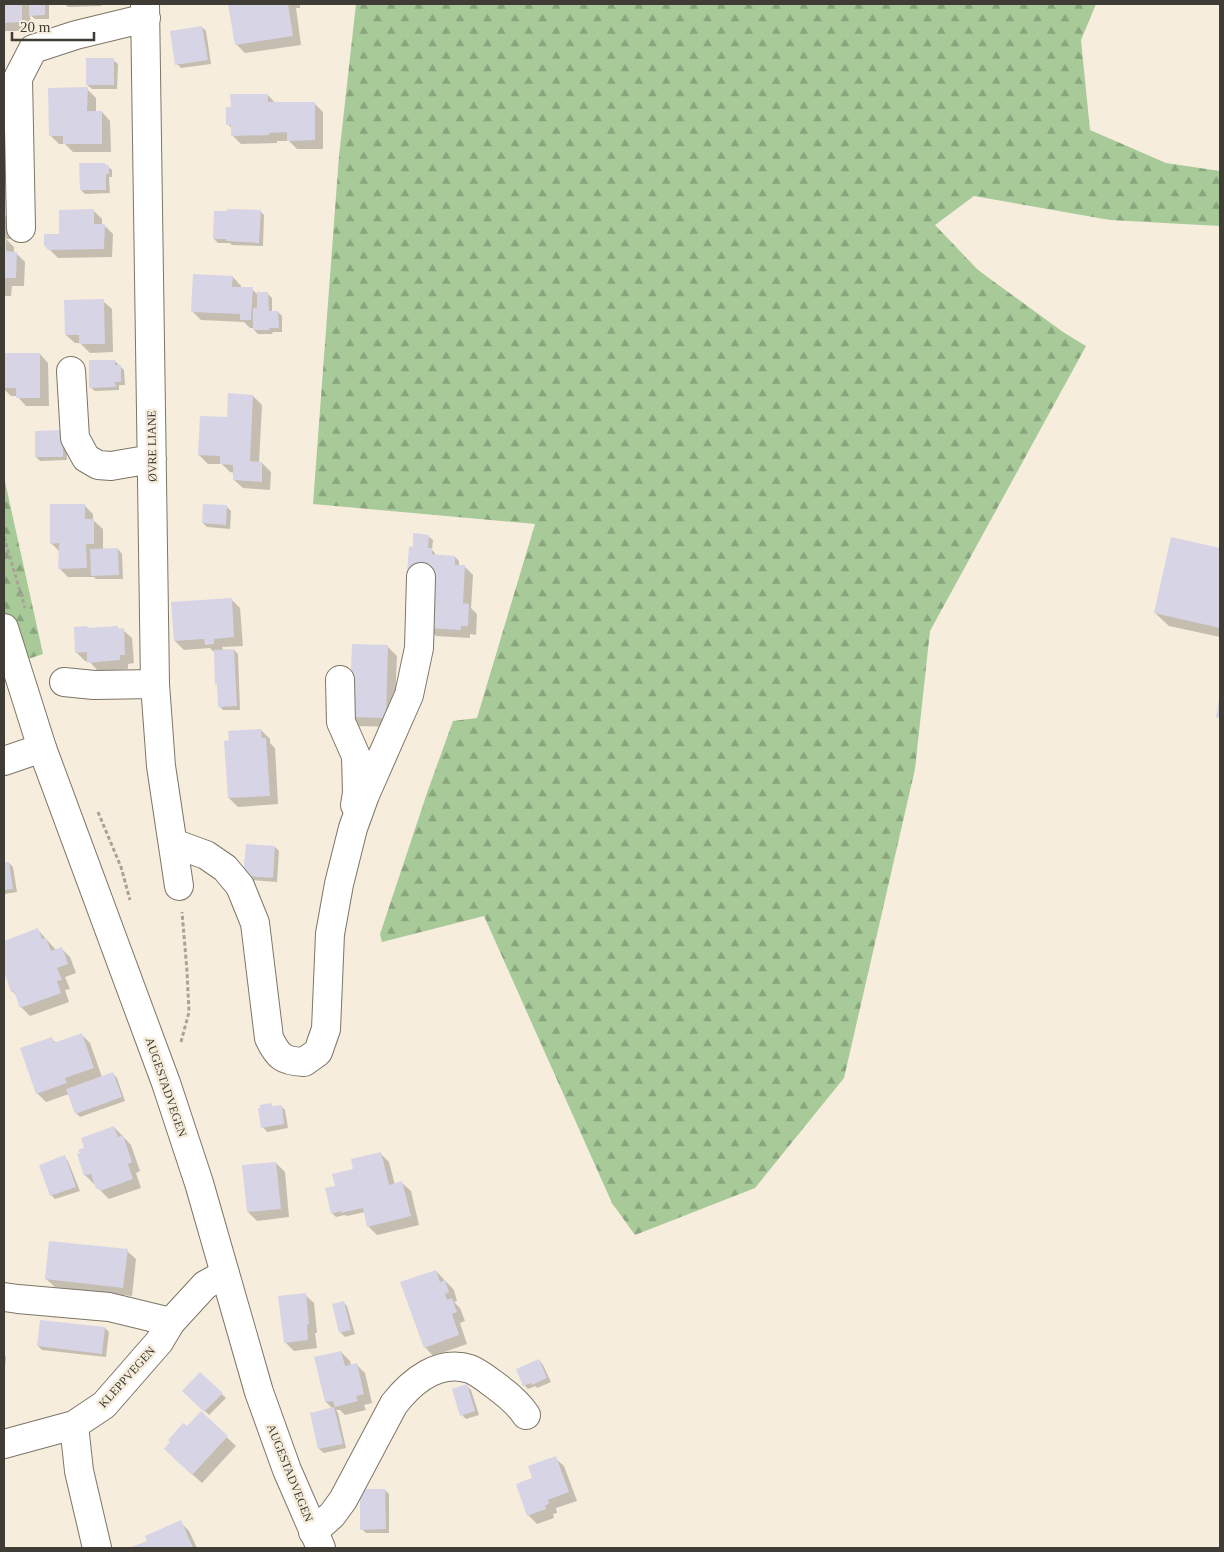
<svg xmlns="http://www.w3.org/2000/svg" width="1224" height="1552" viewBox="0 0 1224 1552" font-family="Georgia,serif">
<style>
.forest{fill:url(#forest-firs)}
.shadow{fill:#0003}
.building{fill:#d7d4e5}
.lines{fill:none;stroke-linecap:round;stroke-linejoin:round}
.minor-casing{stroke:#7d7567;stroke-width:30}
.major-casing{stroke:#7d7567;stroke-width:30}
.path{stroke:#a9a296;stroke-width:3;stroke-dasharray:4 2.5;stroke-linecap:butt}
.minor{stroke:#fff;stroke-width:28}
.major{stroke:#fff;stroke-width:28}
.labels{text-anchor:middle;stroke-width:5;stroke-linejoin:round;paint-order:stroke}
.street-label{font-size:12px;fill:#3f3c35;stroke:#f6eddd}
</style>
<defs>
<pattern id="forest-firs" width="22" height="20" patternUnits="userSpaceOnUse" patternTransform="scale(1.25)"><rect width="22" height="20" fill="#a7ca98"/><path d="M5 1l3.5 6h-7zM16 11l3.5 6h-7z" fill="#89a57d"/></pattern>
</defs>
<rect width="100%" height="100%" fill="#f6eddd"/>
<path class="forest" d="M356 4H1096L1081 40 1090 130 1166 163 1220 171V226L1110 220 974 196 935 225 978 270 1063 332 1086 346 930 631 915 769 844 1078 755 1188 635 1235 612 1203 484 916 382 942 380 934 427 793 453 721 477 718 535 524 313 504 339 156Z
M4 477 43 654 4 667Z"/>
<path class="shadow" d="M4 4H49V19H35L30 15 31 31H4Z
M65 4H101V6L68 7Z
M239 4H300V8H296L301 45 245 53 236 44 230 5Z
M202 27 206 31 211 64 181 68 177 64Z
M113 60 118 64 117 89H92L87 85Z
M4 82 7 86 8 111H4Z
M87 89 96 98V113L102 112 110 121 111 152H73L65 144H59L50 135Z
M268 95 275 103H314L323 112V149H297L289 141H277V143L241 144 232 135V129L228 124 232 108Z
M105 164 112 170V177H109L110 193 85 194 81 190Z
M94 211 102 219V226L104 225 113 234 112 257 58 258 45 245 60 235Z
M260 211 264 215 263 246 232 245 230 243H218L214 239Z
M4 215 11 222V239H6L14 247V253H16L25 262 24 286H12L11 296H4Z
M233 277 241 286V288L252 289 257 294H268L272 298V312H278L282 316V332H273L272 334H258L254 330V328H250L244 322 201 320 192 311Z
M103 301 112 309 113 352 90 353 80 343H75L66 335Z
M40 354 48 363 49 406H26L17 396H11L4 389V355Z
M115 361 124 370 125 385H119V390L95 391 90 387Z
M253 396 262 405 259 463H262L271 472 270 490 243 488 234 480V473L230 472 222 464H208L199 455 228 418Z
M66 436 67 460 40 461 36 457Z
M84 505 93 514V520L103 529V550L118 549 122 554 123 579H96L94 577H68L59 568 60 552 51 543Z
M227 507 231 511 230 529 207 527 203 523Z
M428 536 433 540 432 550 435 553V556L455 557 459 561V566L465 567 473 575 471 608 477 614 476 635 470 634V638L436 636 427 627 414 548Z
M1172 539 1220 549V637L1169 626 1155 613Z
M231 599 240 608 243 646 222 647 223 650H234L238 654 240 710H223L219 706 215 653 210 648 184 650 175 641Z
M87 627 88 629 117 627 120 630H123L132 638 134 663 128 664V669L98 671 89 661H85L76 652Z
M388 647 397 656 394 727 359 726 351 717Z
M261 730 270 739V743L275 748 278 804 238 807 229 798Z
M275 847 279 851 277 882 249 880 245 876Z
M9 863 13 867 17 892 4 894V864Z
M38 930 56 950 61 948 70 957 76 973 65 977 70 989 65 990 69 1002 30 1016 21 1007 17 996 12 991 4 968V942Z
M81 1034 90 1043 102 1077 113 1074 117 1078 125 1101 80 1117 76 1113 69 1094 46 1102 37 1093 51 1038 56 1043Z
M271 1105 274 1107 281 1106 285 1110 288 1128 267 1132 263 1127Z
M114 1127 131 1145 140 1171 136 1173 141 1188 109 1199 98 1188 96 1184H94L85 1175 86 1149Z
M380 1153 389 1162 395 1185 402 1183 411 1191 419 1225 377 1235 368 1226 365 1212 347 1216 345 1215 336 1217 332 1213 336 1186 355 1170Z
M64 1157 68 1161 80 1191 55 1199 51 1195Z
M276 1163 285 1172 289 1217 257 1221 248 1212Z
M127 1251 136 1259 132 1296 55 1287 46 1279Z
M436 1271 454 1290 457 1301 454 1302 460 1308 465 1321 460 1323 467 1344 433 1356 425 1347Z
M305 1295 314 1303 317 1333H315L317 1348 294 1351 285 1342Z
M343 1302 347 1306 355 1334 345 1337 341 1333Z
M105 1328 109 1332 106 1357 42 1350 38 1346Z
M341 1352 350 1361 351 1366 356 1364 365 1373 372 1403 364 1405 366 1410 345 1415 340 1410H336L338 1413 346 1448 324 1453 319 1449 333 1409 326 1402Z
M4 1355 6 1357 4 1375Z
M539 1360 543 1365 551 1382 537 1388 536 1386 528 1389 524 1385Z
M200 1374 226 1398 209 1415 184 1391Z
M467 1386 471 1390 479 1415 466 1419 462 1415Z
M201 1413 236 1446 202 1483 174 1458 187 1428Z
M555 1458 564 1466 577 1501 556 1508 557 1513 553 1514 554 1518 537 1524 528 1515 534 1479Z
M385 1490 389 1494V1533H366L362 1529Z
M180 1522 189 1531 197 1548H132L149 1541Z"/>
<path class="building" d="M4 4H22V22L4 23Z
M29 4H45V15L29 16Z
M228 4H288L293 36 235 45Z
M202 26 208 60 175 65 170 31Z
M86 58H114V85H86Z
M88 87 87 111H102V144H63V136H49L48 88Z
M230 94H268V102H315V140L287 141V132L269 133V135L231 136V125H226V107H231Z
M79 163H105V165H109V174H106V190H80Z
M94 209V224H105L104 249 48 250 44 245V234H59V210Z
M227 209 261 210 259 243 227 241 226 239H213L214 211H227Z
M4 237H6V251L17 252 16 278H4Z
M193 274 233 276 232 287H253L251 320H240V314L191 312Z
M257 292H268L269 311H278L279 328H269V330H253V308H257Z
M104 299 105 344H79V335H65L64 300Z
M4 353H40V398H16V388H4Z
M89 360H115V365H121V382H115L116 387 89 388Z
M228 393 253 395 250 461 262 462V482L233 480V465L220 464V456L198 455 200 416 227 417Z
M63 430V457H35V431Z
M50 504H85V519H94V544H86L87 568 58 569 59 543 50 544Z
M203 504 227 505 226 525 202 523Z
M413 533 429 535 428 548H432V554L455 556V565H465L463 603 469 604 468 626H461V630L426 628 428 574 407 573 409 546 413 547Z
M1171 537 1220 548V628L1154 613Z
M118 548 119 575 91 576 90 549Z
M232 598 234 637 214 639V644L205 645 204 639 174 641 171 602Z
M87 626V628L118 626V629L124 628 125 655H120V660L87 663V652L75 653 74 627Z
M352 644 388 645 386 718 349 717Z
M234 649 237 706 218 707 217 684 215 685 214 650Z
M1219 700H1220V718L1216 717Z
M261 729 262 738H266L270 796 228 798 224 741 229 740 228 731Z
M246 844 275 846 273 878 243 876Z
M4 862H9L13 889 4 890Z
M38 928 42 939 46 938 51 951 62 947 65 955 68 964 57 968 62 980 57 981 61 993 20 1008 14 991 11 992 4 971V941Z
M82 1033 94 1068 65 1078 67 1083 36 1094 20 1048 52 1037 54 1043Z
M113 1072 122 1097 75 1114 66 1089Z
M271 1103 272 1106 282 1105 284 1124 261 1128 258 1108H260V1105Z
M114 1126 118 1137 123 1135 132 1162 128 1164 133 1179 100 1191 99 1188 96 1189 91 1174 84 1176 77 1154 80 1153 78 1150 84 1148 81 1138Z
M381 1152 389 1185 402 1181 411 1216 367 1227 363 1208 341 1213V1211L331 1214 325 1188 335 1186 332 1174 353 1169 351 1159Z
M65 1155 76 1187 50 1196 39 1165Z
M276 1162 281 1209 247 1212 242 1165Z
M49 1241 128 1249 123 1288 45 1279Z
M436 1270 440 1282 445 1280 449 1292 445 1294 447 1300 452 1298 457 1312 452 1314 459 1335 424 1348 400 1282Z
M306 1293 309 1324 307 1325 308 1340 284 1343 278 1296Z
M344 1301 351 1330 339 1333 332 1304Z
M40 1320 105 1327 102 1354 37 1346Z
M341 1351 345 1366 357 1363 364 1394 356 1396 358 1401 335 1407 333 1401 325 1402 314 1357Z
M539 1359 547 1378 532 1385 531 1383 523 1386 516 1369Z
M200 1372 223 1393 204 1412 182 1391Z
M467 1384 475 1411 460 1416 452 1389Z
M334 1407 343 1444 318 1449 310 1413Z
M201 1411 228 1436 192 1475 164 1449 170 1442 168 1440 183 1423 187 1426Z
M556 1456 569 1492 548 1500 549 1504 545 1505 546 1509 527 1516 516 1484 532 1478 528 1466Z
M360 1489H385L386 1529 360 1530Z
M181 1520 193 1548H129L147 1541 145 1536Z"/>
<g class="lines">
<defs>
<path id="minor" d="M145 4 155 684 161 766 179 886
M21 228 18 78 33 49 76 35 146 18
M71 371 75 438 86 458 98 465 111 466 152 459
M340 680 341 722 356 756 357 793 355 805
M64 682 94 685 155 684
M4 761 42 748
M173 843 206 855 225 868 240 886 255 923 269 1038C278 1057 283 1061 304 1062L318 1052 326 1029 330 934 339 884 353 828 365 795 409 695 419 648 421 577
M4 1297 18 1299 109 1307 171 1322
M74 1425 79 1471 97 1548
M4 1444 74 1425 104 1405 159 1342 171 1322 205 1285 225 1274
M313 1532 332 1515 343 1500 394 1404C412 1381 439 1359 470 1369 478 1372 488 1380 496 1386 507 1394 518 1403 526 1415"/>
<path id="major" d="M4 628 42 748 166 1083 199 1183 259 1392 287 1470 321 1548"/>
</defs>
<use href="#minor" class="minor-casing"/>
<use href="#major" class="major-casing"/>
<path class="path" d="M4 537 25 608
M98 812 121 867 130 900
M181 1042 189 1012 187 971 182 912"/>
<use href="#minor" class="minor"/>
<use href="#major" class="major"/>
</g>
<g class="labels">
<g class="street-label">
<text transform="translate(152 446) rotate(-91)" y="4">ØVRE LIANE</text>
<text transform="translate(166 1087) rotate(71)" y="4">AUGESTADVEGEN</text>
<text transform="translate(127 1377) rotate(-48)" y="4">KLEPPVEGEN</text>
<text transform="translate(290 1473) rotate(68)" y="4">AUGESTADVEGEN</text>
</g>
</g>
<rect width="1224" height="1552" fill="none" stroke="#3f3c35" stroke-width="10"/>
<path d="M12 32v8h82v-8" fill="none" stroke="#3f3c35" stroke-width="2.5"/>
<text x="20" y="32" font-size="15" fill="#3f3c35" stroke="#f6eddd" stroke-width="4" paint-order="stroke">20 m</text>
</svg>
